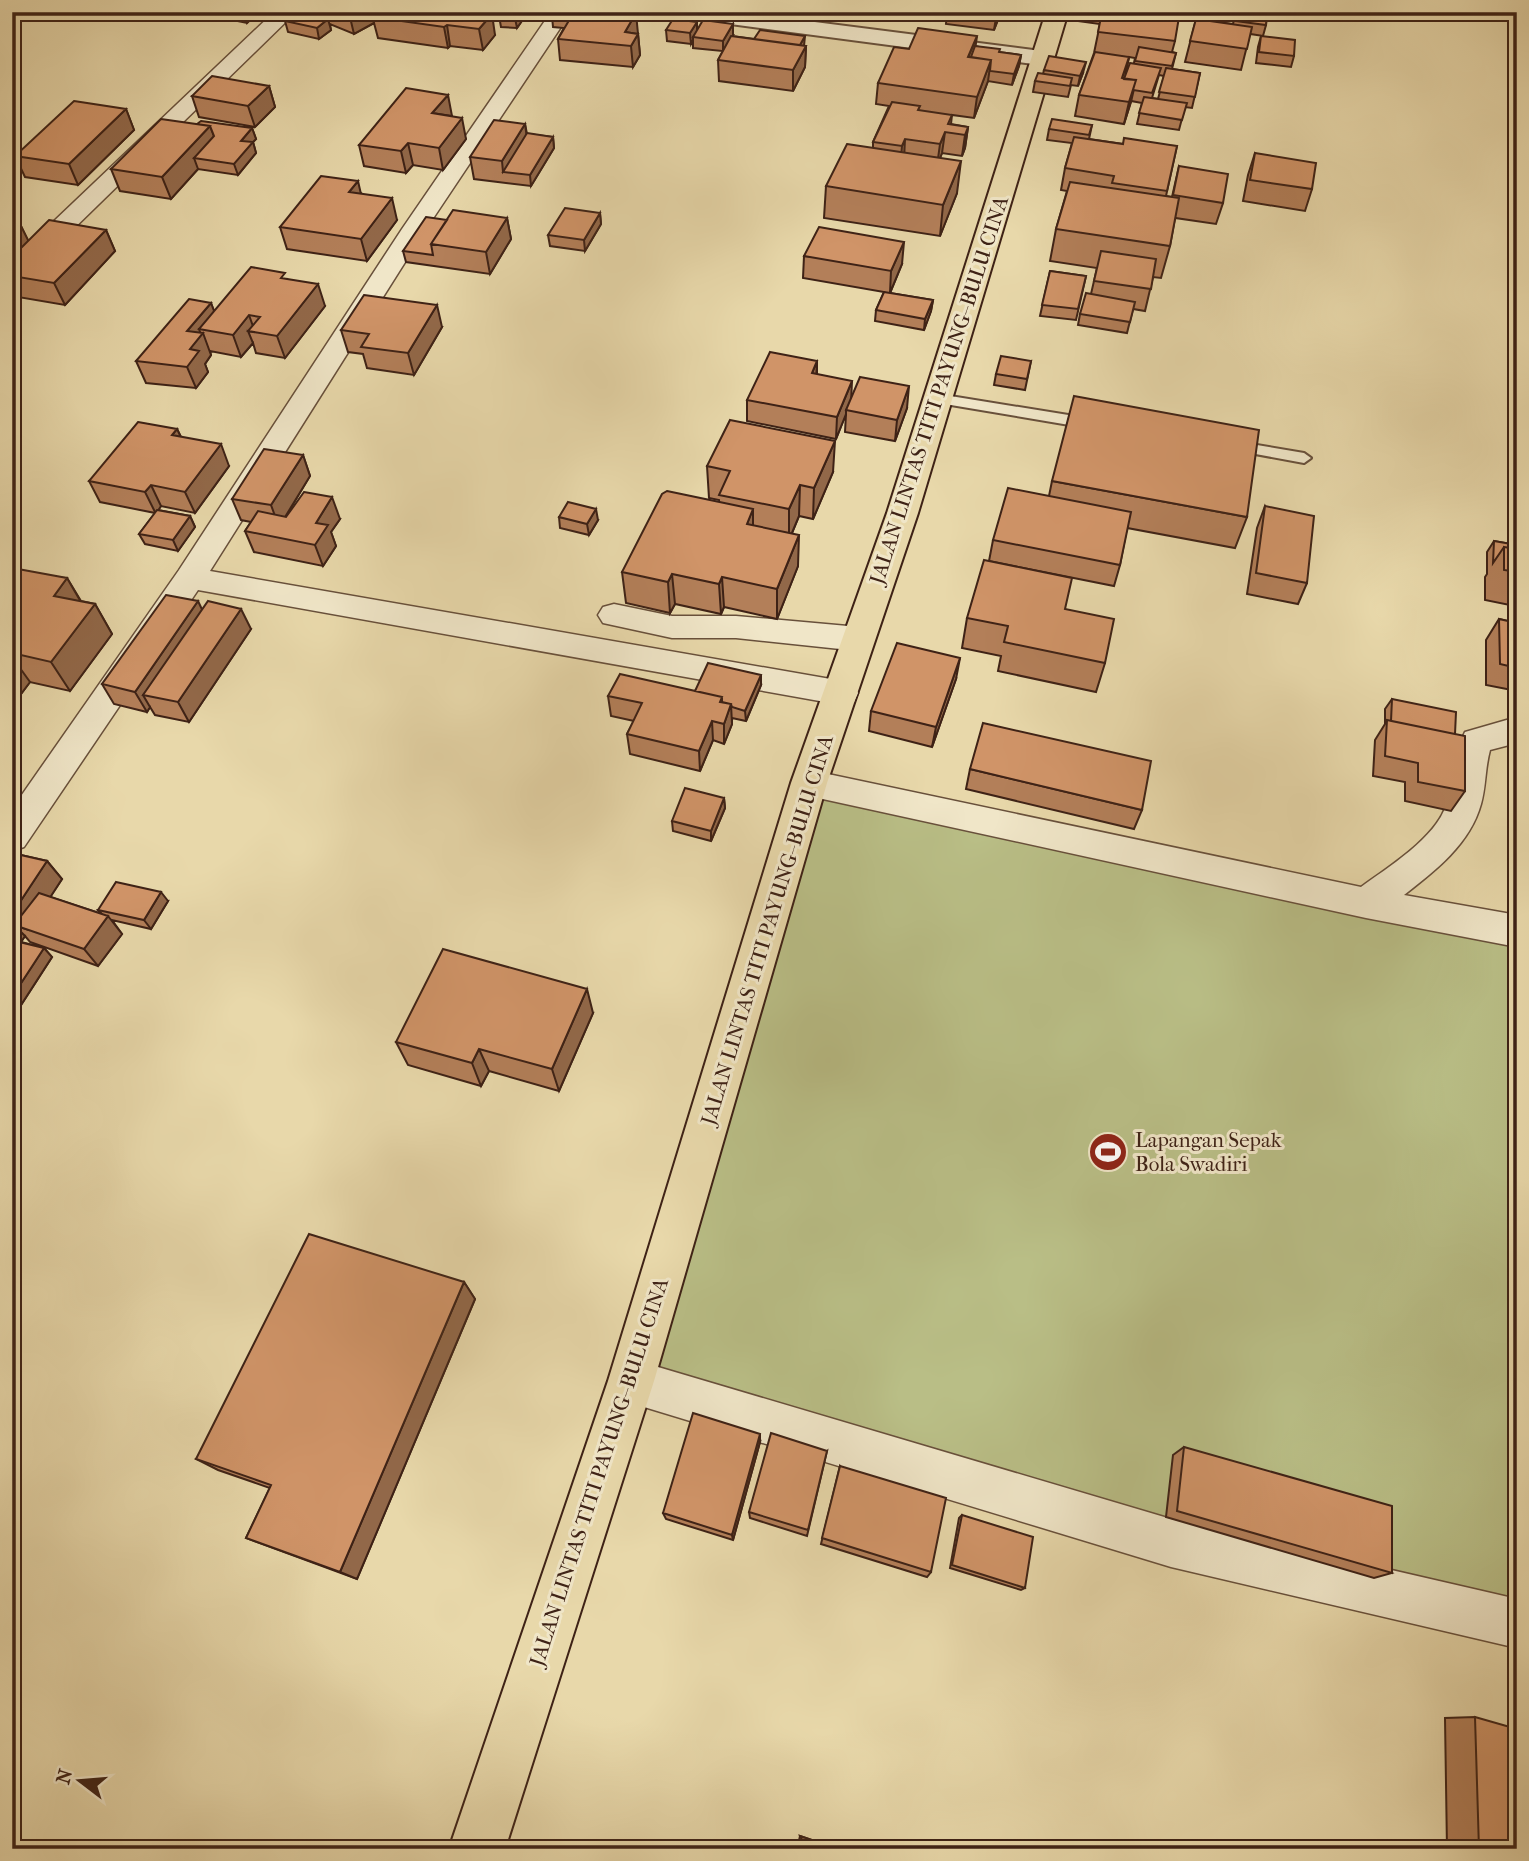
<svg xmlns="http://www.w3.org/2000/svg" width="1529" height="1861" viewBox="0 0 1529 1861" font-family="'IM FELL French Canon',serif">
<style>
.green{fill:#b9be86;stroke:#7c704e;stroke-width:2}
.lines{fill:none;stroke-linecap:round;stroke-linejoin:round}
.service-casing{stroke:#68503b;stroke-width:4}
.minor-casing{stroke:#68503b;stroke-width:3}
.tertiary-casing{stroke:#68503b;stroke-width:4}
.primary-casing{stroke:#3e2216;stroke-width:4}
.service{fill:#f0e6c8;fill-rule:evenodd}
.minor{fill:#f0e6c8;fill-rule:evenodd}
.tertiary{fill:#f0e6c8;fill-rule:evenodd}
.primary{fill:#e8d8aa;fill-rule:evenodd}
.wall{fill:#b37f59;stroke:#3e2216;stroke-width:2;fill-rule:evenodd}
.shaded-wall{fill:#926849;stroke:#3e2216;stroke-width:2}
.building{fill:#d09468;stroke:#3e2216;stroke-width:2}
.labels{text-anchor:middle;stroke-width:6;stroke-linejoin:round;paint-order:stroke}
.street-label{font-size:21px;fill:#3e2216;stroke:#f0e6c8}
.poi-label{font-size:21px;fill:#3e2216;stroke:#f0e6c8;text-anchor:start}
</style>
<rect width="100%" height="100%" fill="#e8d8aa"/>
<filter id="stains"><feTurbulence type="fractalNoise" baseFrequency=".00286" numOctaves="4"/><feColorMatrix values="0 0 0 0 .2 0 0 0 0 .09 0 0 0 0 .02 0 0 0 .5 -.17"/></filter>
<radialGradient id="worn" r=".72"><stop offset=".6" stop-color="#630" stop-opacity="0"/><stop offset="1" stop-color="#630" stop-opacity=".3"/></radialGradient>
<path class="green" d="M809 783 1517 922V1613L631 1381Z"/>
<g class="lines">
<defs>
<path id="service" d="M938 394 1093 419 1100 424 1093 429 933 402V396Z
M1233 441 1304 453 1311 458 1304 463 1228 449V443Z"/>
<path id="minor" d="M274 12H296L21 280 12 283V261Z
M551 12H571L426 229 210 571 842 681 854 684 858 693 854 702 842 705 198 590 24 847 12 851V809L179 570 402 229Z
M614 604 672 616H736L859 627 870 631 875 639 870 647 859 651 736 638H672L603 623 598 615 603 607Z
M1517 717V743L1490 750C1485 768 1486 787 1481 804 1470 844 1435 871 1404 895L1517 915V947L1366 918 809 796 797 793 792 783 797 773 809 770 1361 887C1387 868 1437 837 1446 805 1454 780 1452 756 1465 732Z
M631 1359 1171 1519 1517 1599V1648L1171 1567 631 1403 615 1397 609 1381 615 1365Z"/>
<path id="tertiary" d="M674 12H737L1041 51 1052 58 1041 65 685 18Z"/>
<path id="primary" d="M1046 12H1068L918 513 827 783 654 1381 505 1849H449L608 1381 791 783 887 513Z"/>
</defs>
<use href="#service" class="service-casing"/>
<use href="#minor" class="minor-casing"/>
<use href="#tertiary" class="tertiary-casing"/>
<use href="#primary" class="primary-casing"/>
<use href="#service" class="service"/>
<use href="#minor" class="minor"/>
<use href="#tertiary" class="tertiary"/>
<use href="#primary" class="primary"/>
</g>
<path class="wall" d="M193 12H258L247 23Z
M312 12H478L495 35 483 50 450 46 448 48 378 38 374 23 354 34 330 24 331 30 319 39 288 32 285 21 312 16Z
M502 12H528L517 28 501 27 499 16Z
M555 12 638 33 640 55 633 67 560 60 558 39 564 28 553 27 552 16Z
M762 12H784L783 15Z
M947 12H1001L994 30 946 24Z
M1072 12H1160L1159 15 1175 41 1172 52 1176 53 1172 69 1200 73 1192 108 1185 107 1179 130 1137 124 1142 103 1131 101 1124 124 1075 116 1079 95 1094 53 1100 24 1070 20ZM1129 57 1135 58 1134 63 1125 75ZM1159 75 1164 76 1158 99 1152 98Z
M1179 12H1196L1195 14Z
M1236 12H1267L1266 25 1263 36 1250 34 1241 70 1185 62 1196 19 1233 24Z
M1278 12H1320L1319 18Z
M666 30H697L733 35 732 36 806 46 805 67 793 91 719 81 718 60 723 51 693 48V40L691 44 667 41Z
M1261 36 1294 56 1291 67 1256 63 1258 47Z
M975 46 999 52 1021 55 1019 66 1012 85 988 81 974 118 952 115 951 124 968 127 965 148 962 156 942 153 940 158 957 193 940 236 824 218 826 186 873 148V142L889 106 876 104 878 83 909 49Z
M1044 70 1083 73 1078 86 1071 85 1068 97 1033 92 1035 81 1043 74Z
M269 86 275 107 255 127 199 117 192 96Z
M126 109 134 130 78 185 25 177 15 156Z
M452 116 466 139 443 170 413 165 406 173 364 166 359 145Z
M197 124 252 128 256 139 253 142 256 153 238 175 198 169 171 199 120 191 111 169Z
M525 124 527 134 553 137 554 148 531 186 474 179 470 157Z
M1092 125 1089 139 1123 144 1177 146 1166 196 1172 197 1179 166 1223 203 1216 224 1175 218 1170 246 1161 278 1153 277 1145 311 1133 309 1127 333 1078 325 1080 314 1091 294 1097 268 1050 261 1056 229 1067 191 1061 190 1065 168 1072 143 1047 140 1049 129Z
M1255 153 1312 189 1305 211 1243 201 1248 175Z
M361 193 397 220 367 261 287 249 280 227Z
M600 213 601 224 585 251 550 246 548 235Z
M507 218 511 239 490 274 406 262 403 251 447 220Z
M12 219 18 220 28 241 106 230 115 251 65 305 12 296Z
M804 256 902 264 890 293 933 300 931 311 924 330 875 321 876 310 884 292 803 278Z
M1050 271 1086 276 1076 320 1040 316Z
M287 279 325 306 285 358 256 353 253 343 241 357 210 351 211 355 205 364 208 372 196 388 146 383 136 361 211 303 214 311Z
M442 327 414 375 367 368 363 354 348 352 341 330Z
M817 361V374L851 399 907 408 895 441 845 432 846 414 836 439 747 421V400Z
M1031 361 1025 390 994 385 996 374Z
M177 429 181 437 229 466 195 513 161 506 158 510 190 516 195 527 178 551 145 544 139 534 155 513 100 502 89 481Z
M1517 447V511L1513 454Z
M303 455 310 476 286 516 340 519 331 532 336 546 323 566 254 552 245 531 251 522 241 520 232 499Z
M707 466 833 472 813 519 799 516 792 533 798 566 777 619 724 607 721 614 675 604 670 613 626 603 622 572 719 502V500L709 498Z
M1052 481 1247 517 1235 548 1127 528 1120 565 1114 586 989 561 993 540 1049 496Z
M1265 506 1307 583 1298 604 1247 594 1257 528Z
M559 517 598 520 589 535 560 528Z
M1494 541 1517 545V691L1486 685V640L1499 619 1516 623 1515 606 1485 600V577L1487 574V552Z
M12 576 67 578 81 601 95 604 112 634 70 691 30 682 12 706Z
M1065 609 1105 663 1096 692 998 671 1001 656 962 648 967 618Z
M202 610 251 629 189 722 155 715 150 707 147 712 114 704 102 684Z
M956 679 932 747 869 731 871 711Z
M761 685 746 721 732 718V724L724 744 713 740 700 771 630 754 627 734 634 721 611 716 608 696 695 691Z
M1392 699 1455 734 1465 791 1451 811 1405 801V782L1373 776 1375 740 1385 724V709Z
M970 769 1142 810 1134 829 966 789Z
M724 798 725 808 711 841 673 831 672 821Z
M12 853 47 861 62 879 50 897 102 914 98 910 168 901 151 929 112 920 122 934 98 966 30 942 25 936 21 942 44 948 52 957 12 1019Z
M593 1013 559 1091 489 1071 481 1086 408 1065 396 1042Z
M464 1282 475 1299 357 1579 246 1538 270 1488 218 1470 196 1459Z
M760 1442 733 1540 666 1519 663 1513Z
M1184 1447 1392 1573 1374 1578 1166 1517 1173 1455Z
M827 1451 807 1536 750 1518 749 1512Z
M840 1466 931 1572 927 1577 821 1544Z
M962 1515 1025 1588 1021 1590 950 1568 959 1518Z
M1475 1717 1517 1849H1447L1445 1718Z
M800 1836 838 1849H797Z
M1021 1842 1042 1849H1020Z"/>
<path class="shaded-wall" d="M244 12H258L247 23Z
M393 12 373 17 374 23 354 34 349 13Z
M519 12H528L517 28 515 18Z
M997 12H1001L994 30Z
M636 13 638 34 625 32Z
M492 14 495 35 483 50 479 29Z
M328 19 331 30 319 39 317 28Z
M697 22V33L693 37V40L691 44 690 33Z
M733 24V35L723 51V41Z
M447 25 450 46 448 48 444 27Z
M638 34 640 55 633 67 631 46Z
M805 36 804 46 796 52Z
M977 36 974 57H968Z
M806 46 805 67 793 91V70Z
M1021 55 1019 66 1012 85 1014 74Z
M1129 57 1125 78H1122Z
M991 60 988 81 974 118 977 97Z
M1086 62 1083 73 1078 86 1080 76Z
M1136 80 1131 102 1124 124 1129 102Z
M269 86 275 107 255 127 248 106Z
M448 95 452 116 432 113Z
M126 109 134 130 78 185 69 164Z
M462 118 466 139 443 170 439 148Z
M525 124 528 145 503 172 502 161Z
M210 126 218 147 194 158 198 169 171 199 162 177Z
M968 127 965 148 962 156 965 135Z
M252 128 256 139 253 142 256 153 238 175 234 164 241 141Z
M945 132 942 153 937 166 940 144Z
M553 137 554 148 531 186 530 175Z
M905 139 904 160 900 168 902 146Z
M408 143 413 165 406 173 401 151Z
M961 161 957 193 940 236 943 205Z
M358 181 363 203 349 192Z
M392 198 397 220 367 261 361 239Z
M600 213 601 224 585 251 584 240Z
M507 218 511 239 490 274 486 252Z
M18 220 29 242 12 257V225Z
M106 230 115 251 65 305 54 283Z
M904 242 902 264 890 293 891 271Z
M318 284 325 306 285 358 277 336Z
M933 300 931 311 924 330 925 319Z
M211 303 219 324 199 329 201 335 203 333 211 355 205 364 208 372 196 388 187 367 190 349 187 331Z
M437 305 442 327 414 375 408 353Z
M249 315 255 332 248 331 253 343 241 357 233 335Z
M817 361 816 382 812 373Z
M852 381 851 403 846 410V414L836 439 837 417Z
M909 386 907 408 895 441 897 420Z
M177 429 187 450 172 435Z
M835 441 833 472 813 519 814 488Z
M221 444 229 466 195 513 185 492Z
M303 455 310 476 279 527 271 505Z
M151 485 161 506 156 514 145 492Z
M800 485 799 516 789 540V509Z
M332 497 340 519 331 532 336 546 323 566 315 545 316 523Z
M596 509 598 520 589 535 587 524Z
M753 509V540L747 524Z
M190 516 195 527 178 551 173 540Z
M799 535 798 566 777 619V589Z
M672 574 675 604 670 613 668 582Z
M722 577 724 607 721 614 719 584Z
M67 578 85 609 54 596Z
M198 601 208 622 143 695 150 707 147 712 135 692Z
M95 604 112 634 70 691 51 662Z
M241 609 251 629 189 722 178 702Z
M12 657 30 682 12 706Z
M960 658 956 679 932 747 936 727Z
M761 675V685L746 721 745 711Z
M731 704 732 724 724 744V724Z
M712 721 713 740 700 771 699 751Z
M724 798 725 808 711 841V831Z
M47 861 62 879 29 930 14 925 25 936 12 956V914Z
M161 892 168 901 151 929 144 920Z
M108 916 122 934 98 966 84 949Z
M44 948 52 957 12 1019V997Z
M587 989 593 1013 559 1091 552 1069Z
M479 1049 489 1071 481 1086 472 1063Z
M12 1083 17 1087 12 1094Z
M464 1282 475 1299 357 1579 340 1572Z
M760 1434V1442L733 1540 732 1535Z
M800 1836 838 1849H828L802 1840Z"/>
<path class="building" d="M297 12 328 19 317 28 285 21Z
M378 12H478L492 14 479 29 447 25 444 27 373 17Z
M502 12H519L515 18 499 16Z
M555 12H574L570 18 552 16Z
M574 12 636 13 625 32 638 34 631 46 558 39Z
M1102 12H1138L1179 17 1175 41 1098 32Z
M1236 12H1267L1266 25 1235 21Z
M673 19 697 22 690 33 666 30Z
M1196 19 1252 27 1247 49 1190 41Z
M703 20 733 24 723 41 693 37Z
M918 28 977 36 968 57 991 60 977 97 878 83 894 47 909 49Z
M760 30 805 36 800 45 754 39Z
M731 36 806 46 793 70 718 60Z
M1261 36 1295 40 1294 56 1259 52Z
M975 46 1000 49 999 52 1021 55 1014 74 990 71 991 60 971 57Z
M1139 47 1176 53 1172 66 1135 61Z
M1095 52 1129 57 1122 78 1136 80 1129 102 1079 95Z
M1049 56 1086 62 1080 76 1044 70Z
M1130 63 1161 68 1152 93 1133 90 1136 80 1124 79Z
M1166 68 1200 73 1195 97 1159 92Z
M1038 73 1072 78 1070 86 1035 81Z
M212 76 269 86 248 106 192 96Z
M406 88 448 95 432 113 462 118 439 148 408 143 401 151 359 145Z
M1144 97 1187 103 1182 120 1139 113Z
M74 101 126 109 69 164 15 156Z
M892 102 920 106 918 110 952 115 948 124 968 127 965 135 945 132 940 144 905 139 902 146 873 142Z
M161 119 210 126 162 177 111 169Z
M1052 119 1092 125 1089 135 1049 129Z
M494 120 525 124 502 161 470 157Z
M201 121 252 128 241 141 253 142 234 164 194 158 214 136 210 126 197 124Z
M527 133 553 137 530 175 503 172Z
M1074 137 1123 144 1124 138 1177 146 1167 191 1112 183 1114 176 1065 168Z
M847 144 961 161 943 205 826 186Z
M1255 153 1316 163 1312 189 1250 180Z
M1179 166 1228 174 1223 203 1173 195Z
M321 176 358 181 349 192 392 198 361 239 280 227Z
M1070 182 1179 198 1170 246 1056 229Z
M565 208 600 213 584 240 548 235Z
M453 210 507 218 486 252 431 244Z
M426 217 447 220 431 244 433 255 403 251Z
M12 219 18 220 12 225Z
M49 220 106 230 54 283 12 276V257Z
M819 227 904 242 891 271 804 256Z
M1101 251 1156 259 1151 289 1094 281Z
M251 267 285 273 281 278 318 284 277 336 248 331 260 317 249 315 233 335 199 329Z
M1050 271 1086 276 1078 309 1042 305Z
M884 292 933 300 925 319 876 310Z
M1086 293 1135 302 1130 322 1080 314Z
M364 295 437 305 408 353 361 347 369 334 341 330Z
M189 299 211 303 187 331 203 333 190 349 199 351 187 367 136 361Z
M770 352 817 361 812 373 852 381 837 417 747 400Z
M1001 356 1031 361 1027 379 996 374Z
M860 377 909 386 897 420 846 410Z
M1074 396 1259 430 1247 517 1052 481Z
M730 420 835 441 814 488 800 485 789 509 719 495 730 471 707 466Z
M138 422 177 429 172 435 221 444 185 492 151 485 145 492 89 481Z
M264 449 303 455 271 505 232 499Z
M1008 488 1131 512 1120 565 993 540Z
M667 491 753 509 747 524 799 535 777 589 722 577 719 584 672 574 668 582 622 572 662 494Z
M304 492 332 497 316 523 328 525 315 545 245 531 258 511 286 517Z
M568 502 596 509 587 524 559 517Z
M1265 506 1314 516 1307 583 1256 573Z
M157 510 190 516 173 540 139 534Z
M1494 541 1517 545V549L1504 547 1493 563Z
M1504 547 1517 549V572L1504 570Z
M984 560 1072 578 1065 609 1114 619 1105 663 1004 642 1008 626 967 618Z
M18 569 67 578 54 596 95 604 51 662 12 653V576Z
M166 595 198 601 135 692 102 684Z
M208 601 241 609 178 702 143 695Z
M1499 619 1517 623V668L1500 664Z
M897 643 960 658 936 727 871 711Z
M708 663 761 675 745 711 732 707 731 704 722 702V697L695 691Z
M620 674 722 697 720 702 731 704 724 724 712 721 699 751 627 734 642 703 608 696Z
M1392 699 1456 712 1455 734 1391 721Z
M1387 720 1465 736V791L1418 782V763L1385 756Z
M983 723 1151 761 1142 810 970 769Z
M685 788 724 798 711 831 672 821Z
M12 853 47 861 12 914Z
M116 882 161 892 144 920 98 910Z
M39 893 108 916 84 949 14 925Z
M15 941 44 948 12 997V945Z
M443 949 587 989 552 1069 479 1049 472 1063 396 1042Z
M309 1234 464 1282 340 1572 246 1538 271 1485 196 1459Z
M693 1413 760 1434 732 1535 663 1513Z
M771 1433 827 1451 808 1530 749 1512Z
M1184 1447 1392 1506V1573L1177 1511Z
M840 1466 946 1498 931 1572 822 1538Z
M962 1515 1033 1537 1025 1588 952 1565Z
M1475 1717 1517 1729V1849H1479Z
M802 1840 828 1849H800Z"/>
<defs>
<symbol id="stadium-disc" viewBox="-11 -11 22 22"><circle r="9.5" fill="#8f2418" stroke="#f0e6c8"/><path d="M0-5a6.5 5 0 1 0 0 10a6.5 5 0 1 0 0-10ZM-3.5-1.8h7v3.6h-7Z" fill="#fff"/></symbol>
</defs>
<g fill-rule="evenodd">
<use href="#stadium-disc" x="1086" y="1130" width="44" height="44"/>
</g>
<g class="labels">
<g class="street-label">
<text transform="translate(939 390) rotate(-72)" y="7">JALAN LINTAS TITI PAYUNG–BULU CINA</text>
<text transform="translate(767 930) rotate(-73)" y="7">JALAN LINTAS TITI PAYUNG–BULU CINA</text>
<text transform="translate(599 1472) rotate(-72)" y="7">JALAN LINTAS TITI PAYUNG–BULU CINA</text>
</g>
<g class="poi-label">
<text x="1135" y="1147">Lapangan Sepak<tspan x="1135" dy="24">Bola Swadiri</tspan></text>
</g>
</g>
<rect width="1529" height="1861" fill="none" stroke="#e8d8aa" stroke-width="42"/>
<rect x="14" y="14" width="1501" height="1833" fill="none" stroke="#3e2216" stroke-width="3.5"/>
<rect x="21" y="21" width="1487" height="1819" fill="none" stroke="#3e2216" stroke-width="2"/>
<g transform="translate(80 1781) rotate(286)" stroke="#f0e6c8" stroke-width="5" paint-order="stroke">
<path d="M0-5L12 26L0 18L-12 26Z" fill="#3e2216"/>
<text y="-10" font-size="19" font-weight="bold" text-anchor="middle" fill="#3e2216">N</text>
</g>
<rect width="100%" height="100%" filter="url(#stains)"/>
<rect width="100%" height="100%" fill="url(#worn)"/>
</svg>
